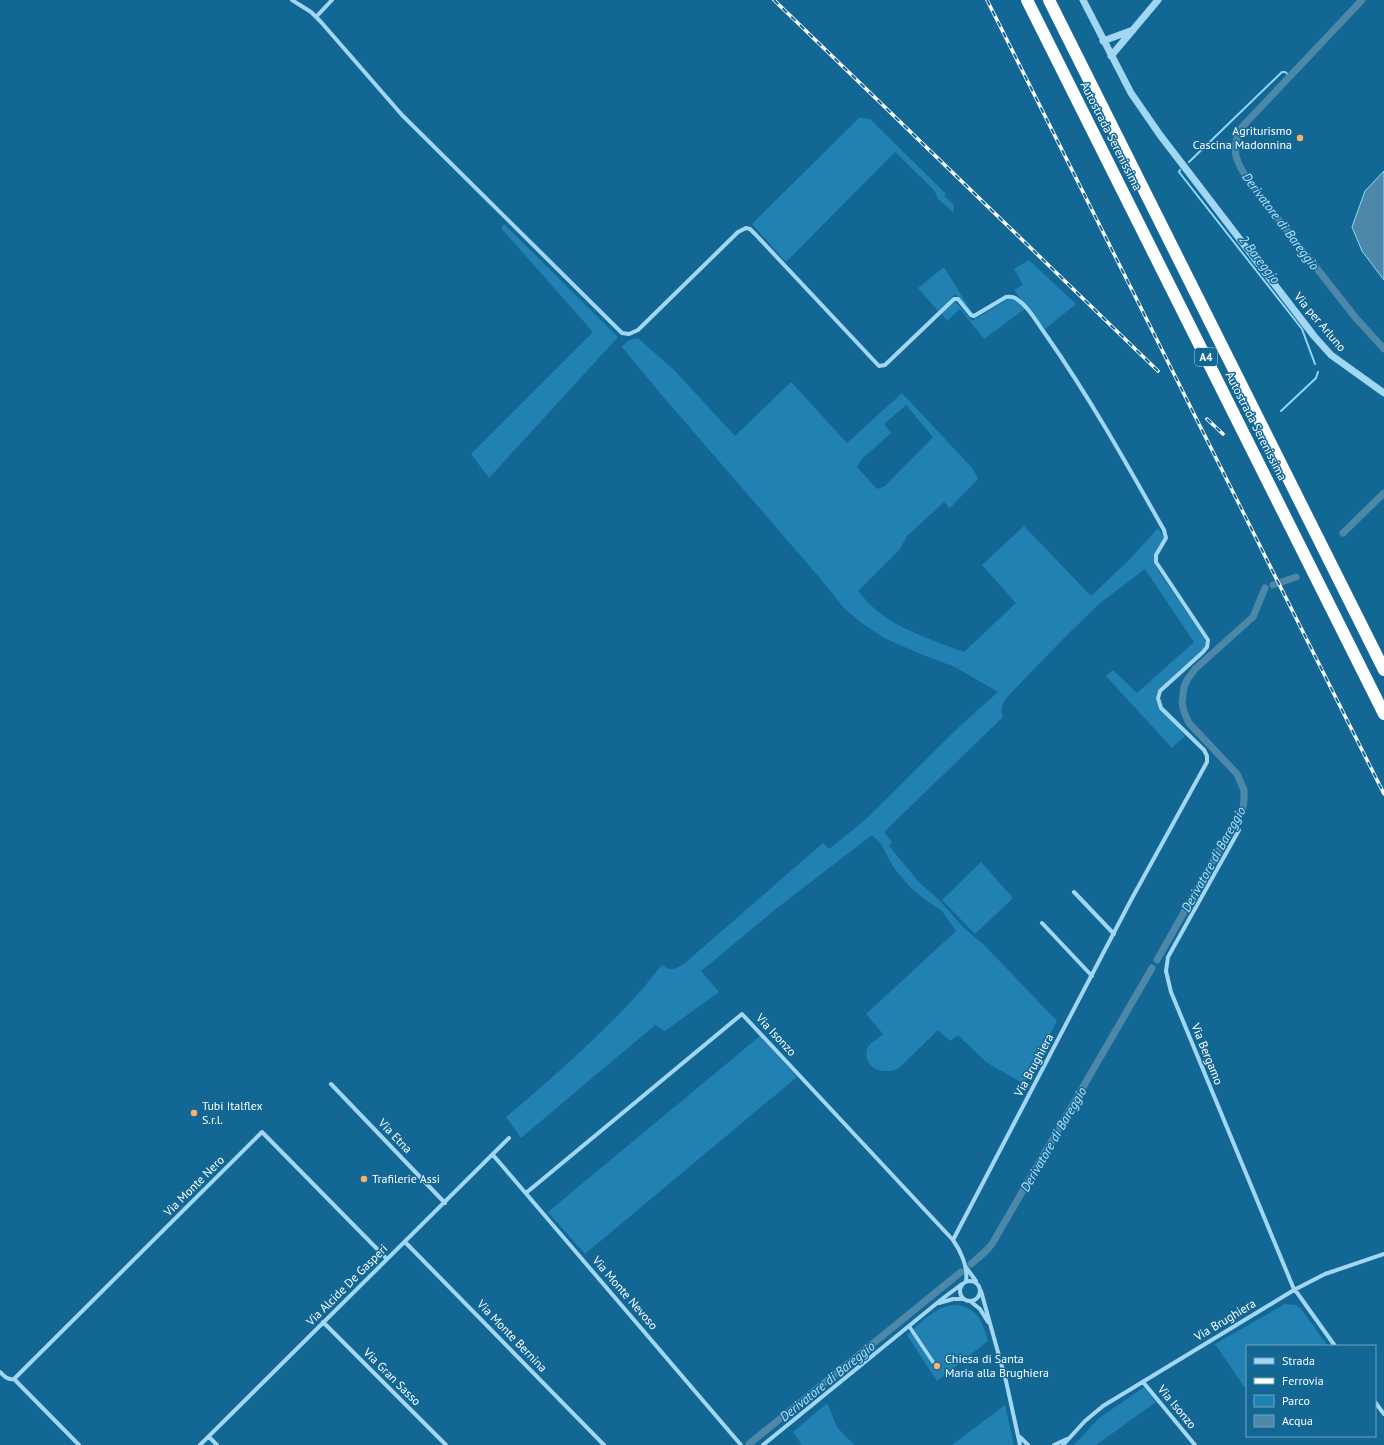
<svg xmlns="http://www.w3.org/2000/svg" width="1384" height="1445" viewBox="0 0 1384 1445" font-family="'PT Sans',sans-serif">
<style>
.green{fill:#2181b2;fill-rule:evenodd}
.water{fill:#4d88a8;stroke:#94d6f6}
.lines{fill:none;stroke-linecap:round;stroke-linejoin:round}
.stream{stroke:#94d6f6;stroke-width:2}
.canal{stroke:#4d88a8;stroke-width:7}
.pedestrian{stroke:#a2d7f3;stroke-width:3.5}
.minor{stroke:#a2d7f3;stroke-width:4}
.tertiary{stroke:#a2d7f3;stroke-width:7}
.motorway{stroke:#fff;stroke-width:12}
.rail-casing{stroke:#fff;stroke-width:3.5}
.rail{stroke:#136795;stroke-width:2;stroke-dasharray:6;stroke-linecap:butt}
.poi-dot{fill:#ffb163;stroke:#136795;stroke-width:1.5}
.labels{text-anchor:middle;stroke-width:3;stroke-linejoin:round;paint-order:stroke}
.shield{fill:#136795;stroke:#b8d1df;stroke-width:1}
.shield-label{font-size:11px;font-weight:bold;fill:#fff}
.poi-label{font-size:12px;fill:#fff;stroke:#136795;text-anchor:start}
.street-label{font-size:12px;fill:#fff;stroke:#136795}
.water-label{font-size:13px;font-style:italic;fill:#b6e3fa;stroke:#136795}
</style>
<rect width="100%" height="100%" fill="#136795"/>
<path class="green" d="M859 118H864L870 119 946 194 944 196 954 205 953 212 938 199 934 190 895 152 786 262 752 224Z
M504 224 618 337 489 478 471 454 593 332 501 228Z
M1029 260 1076 304 1045 329 1014 290 1023 285 1014 269Z
M944 267 973 314H971L955 294 938 311 918 288Z
M1010 298 1019 302 1025 309 984 339 960 309 947 321 941 313 955 301 972 321Z
M638 338 675 371 735 436 791 382 847 443 902 393 973 469 978 479 950 508 944 502 907 536 900 549 858 591C863 597 869 604 875 609 897 629 937 642 964 652L1016 603 982 565 1024 526 1091 596 1130 559 1158 528C1160 531 1162 533 1163 536 1165 547 1149 551 1157 569L1204 638 1206 644 1202 650 1158 690 1156 695 1157 700 1185 736 1172 748 1106 676 1113 670 1137 693 1194 642 1145 569 1100 603 1065 637 1008 696C1003 703 999 708 1003 717L884 832 892 842 889 846 918 881 941 902 962 926 986 947 1057 1021 1024 1084 986 1062 958 1035 950 1041 938 1030 899 1068C885 1076 862 1068 867 1049 869 1044 878 1038 883 1034L866 1014 956 931 942 911 924 899 909 886 894 868 881 844 872 835 781 905 701 971 719 992 665 1031 655 1025 521 1138 506 1117C547 1083 588 1046 626 1007 639 994 650 979 662 965 671 972 675 969 685 963L823 843 829 849 865 820 961 725 998 692 955 667 923 655 884 638 860 622 844 608 819 577 660 393 622 347 627 341ZM906 405 933 437 885 486 877 489 857 467 861 460 891 433 884 424Z
M981 862 1013 898 975 934 942 900Z
M760 1036 797 1077 585 1254 548 1212Z
M1285 1304 1296 1305 1301 1309 1328 1346H1247V1391L1215 1344Z
M954 1305C978 1307 982 1321 988 1341L937 1381 907 1335C921 1323 934 1307 954 1305Z
M1144 1387 1156 1402 1096 1445H1074L1098 1419Z
M827 1403 837 1427 854 1445H802L793 1432Z
M1005 1405 1014 1445H952Z"/>
<path class="water" d="M1384 171V280L1362 251 1352 227 1365 191Z"/>
<g class="lines">
<path class="stream" d="M1189 162 1282 72H1285L1290 76
M1180 170 1179 172 1302 329 1315 364
M1281 411 1316 378 1318 372"/>
<path class="canal" d="M1362 0 1242 127C1228 151 1238 165 1252 186L1355 317 1384 349
M1343 533 1384 493
M1273 585 1296 577
M1157 960 1243 808 1244 800V790L1237 774 1189 723 1184 712 1182 702 1184 687 1187 680 1195 669 1253 617 1265 588
M971 1264 986 1251 992 1244 1152 968
M749 1444 961 1272"/>
<path class="pedestrian" d="M909 1326 933 1362"/>
<path class="minor" d="M292 0 311 12 321 22 402 115 622 333 629 334 638 330 738 232 746 228 750 229 756 235 879 366 885 365 954 299H958L971 315 974 316 1006 297C1010 297 1012 296 1015 298 1028 305 1037 323 1046 335 1088 395 1124 459 1160 523L1164 530 1166 538 1156 555V562L1208 640 1207 647 1203 652 1160 691 1158 698 1161 708 1204 750 1207 756V762L1131 900 953 1240
M316 17 332 0
M1239 830 1168 957 1166 971 1171 992 1293 1287 1335 1346
M1074 892 1114 934
M1042 923 1092 976
M331 1084 445 1203
M493 1155 741 1445
M526 1193 742 1014 953 1240C961 1251 968 1267 966 1281
M405 1242 604 1445
M965 1266 976 1281
M960 1291a10 10 0 1 1 20 0a10 10 0 1 1-20 0Z
M981 1291 1006 1381 1020 1445
M970 1301 980 1309 988 1322
M939 1303 953 1299H963
M323 1322 446 1445
M0 1372C4 1376 7 1380 14 1379
M1143 1382 1195 1445
M1375 1402 1384 1414
M209 1437 217 1445
M1020 1437 1028 1445
M79 1445 14 1379 262 1132 387 1259
M200 1445 509 1138
M763 1445 942 1299 962 1284
M1054 1445 1067 1439
M1063 1445 1085 1421 1103 1406 1294 1290 1325 1274 1384 1254"/>
<path class="tertiary" d="M1083 0 1131 93 1160 135 1314 336 1331 355 1384 393
M1103 41 1133 30
M1111 56 1158 0"/>
<path class="motorway" d="M1027 0 1384 714
M1049 0 1384 670"/>
<defs>
<path id="rail" d="M774 0 1158 371
M987 0 1384 794
M1207 419 1223 434"/>
</defs>
<use href="#rail" class="rail-casing"/>
<use href="#rail" class="rail"/>
</g>
<g class="poi-dot">
<circle cx="1300" cy="138" r="4"/>
<circle cx="194" cy="1113" r="4"/>
<circle cx="364" cy="1179" r="4"/>
<circle cx="937" cy="1366" r="4"/>
</g>
<g class="labels">
<rect class="shield" x="1195" y="348" width="22" height="18" rx="3"/>
<g class="shield-label">
<text x="1206" y="361">A4</text>
</g>
<g class="poi-label">
<text x="1292" y="135" text-anchor="end">Agriturismo<tspan x="1292" dy="14">Cascina Madonnina</tspan></text>
<text x="202" y="1110">Tubi Italflex<tspan x="202" dy="14">S.r.l.</tspan></text>
<text x="372" y="1183">Trafilerie Assi</text>
<text x="945" y="1363">Chiesa di Santa<tspan x="945" dy="14">Maria alla Brughiera</tspan></text>
</g>
<g class="street-label">
<text transform="translate(1111 136) rotate(63)" y="4">Autostrada Serenissima</text>
<text transform="translate(1320 322) rotate(50)" y="4">Via per Arluno</text>
<text transform="translate(1256 426) rotate(63)" y="4">Autostrada Serenissima</text>
<text transform="translate(776 1035) rotate(47)" y="4">Via Isonzo</text>
<text transform="translate(1207 1054) rotate(68)" y="4">Via Bergamo</text>
<text transform="translate(1034 1065) rotate(-62)" y="4">Via Brughiera</text>
<text transform="translate(395 1136) rotate(46)" y="4">Via Etna</text>
<text transform="translate(194 1186) rotate(-45)" y="4">Via Monte Nero</text>
<text transform="translate(347 1285) rotate(-45)" y="4">Via Alcide De Gasperi</text>
<text transform="translate(625 1293) rotate(49)" y="4">Via Monte Nevoso</text>
<text transform="translate(1225 1320) rotate(-31)" y="4">Via Brughiera</text>
<text transform="translate(512 1336) rotate(46)" y="4">Via Monte Bernina</text>
<text transform="translate(392 1377) rotate(45)" y="4">Via Gran Sasso</text>
<text transform="translate(1177 1407) rotate(50)" y="4">Via Isonzo</text>
</g>
<g class="water-label">
<text transform="translate(1281 221) rotate(53)" y="5">Derivatore di Bareggio</text>
<text transform="translate(1260 259) rotate(52)" y="5">2 Bareggio</text>
<text transform="translate(1213 859) rotate(-61)" y="5">Derivatore di Bareggio</text>
<text transform="translate(1053 1139) rotate(-60)" y="5">Derivatore di Bareggio</text>
<text transform="translate(827 1381) rotate(-39)" y="5">Derivatore di Bareggio</text>
</g>
</g>
<rect x="1246" y="1345" width="130" height="92" fill="#136795" stroke="#71a4bf"/>
<rect x="1254" y="1358" width="20" height="6" fill="#a2d7f3" stroke="#71a4bf"/>
<text x="1282" y="1365" font-size="12" fill="#ffffff">Strada</text>
<rect x="1254" y="1378" width="20" height="6" fill="#ffffff" stroke="#71a4bf"/>
<text x="1282" y="1385" font-size="12" fill="#ffffff">Ferrovia</text>
<rect x="1254" y="1395" width="20" height="12" fill="#2181b2" stroke="#71a4bf"/>
<text x="1282" y="1405" font-size="12" fill="#ffffff">Parco</text>
<rect x="1254" y="1415" width="20" height="12" fill="#4d88a8" stroke="#71a4bf"/>
<text x="1282" y="1425" font-size="12" fill="#ffffff">Acqua</text>
</svg>
